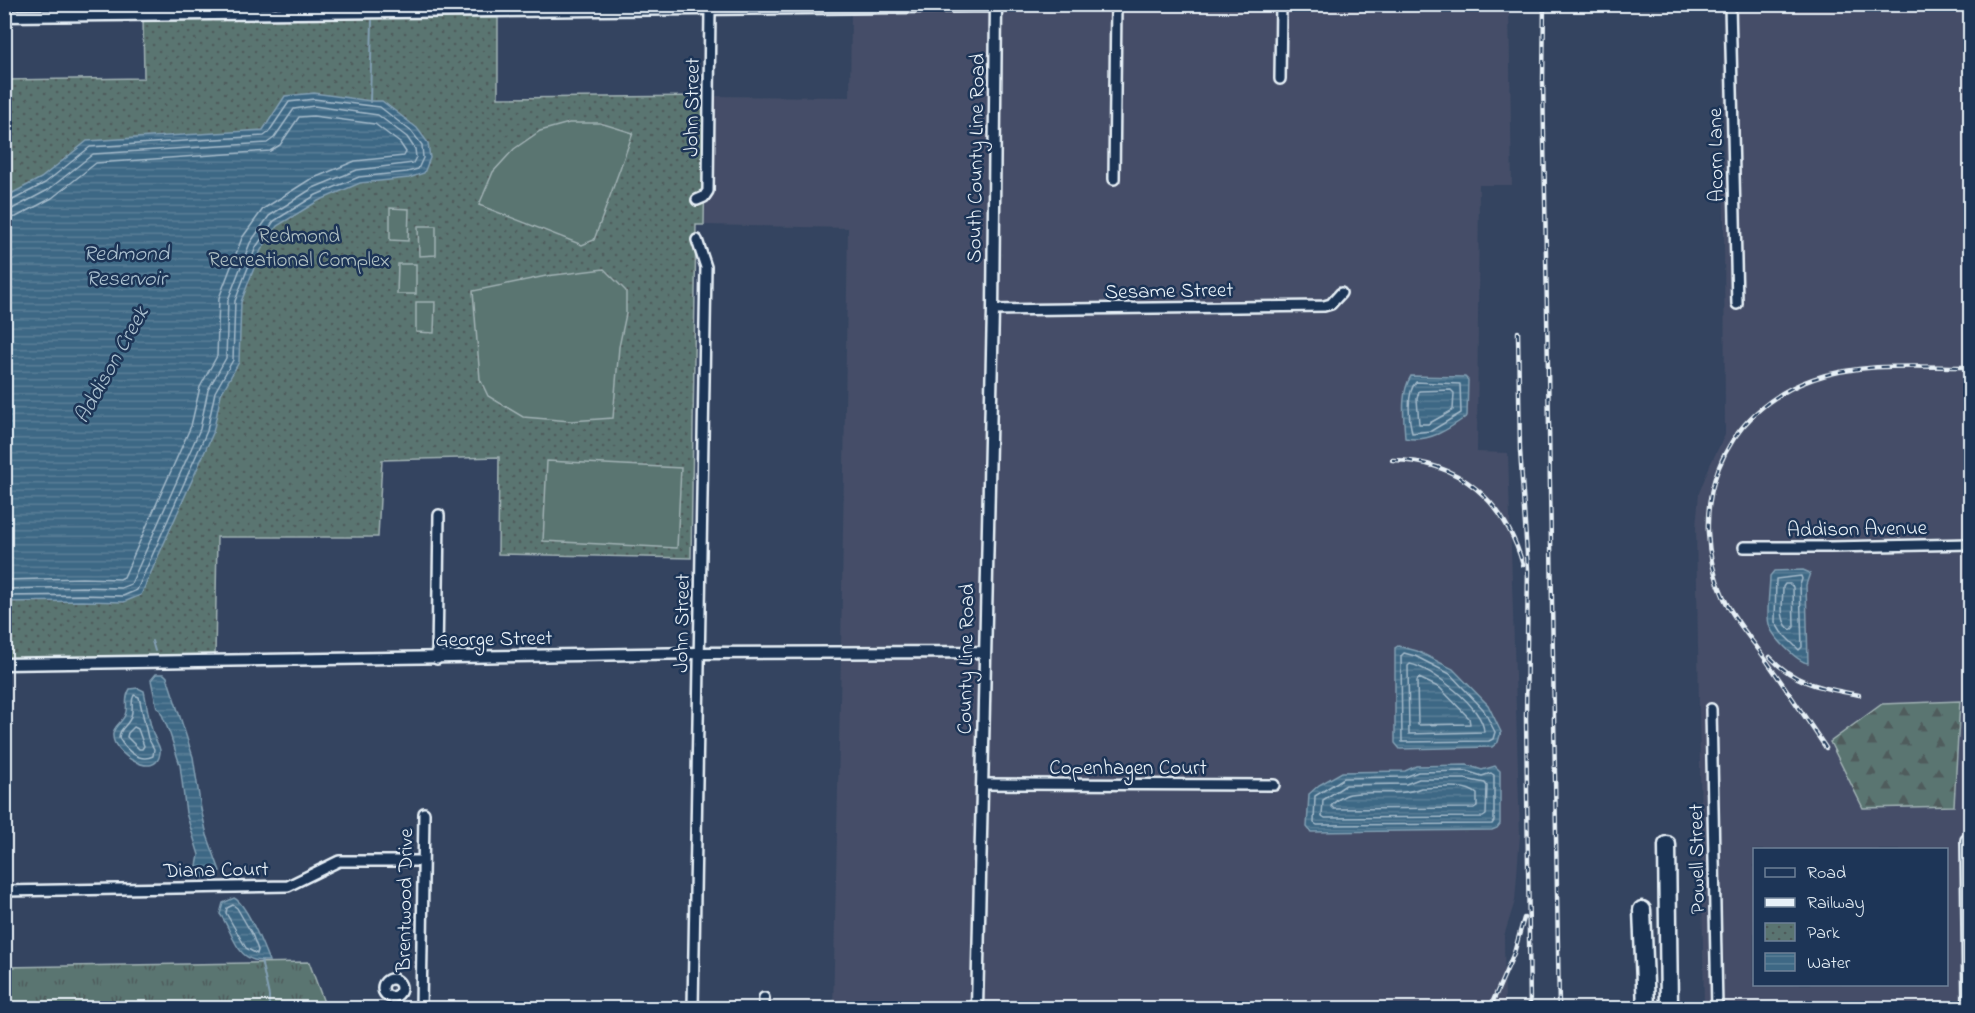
<svg xmlns="http://www.w3.org/2000/svg" width="1975" height="1013" viewBox="0 0 1975 1013" font-family="'Indie Flower',sans-serif">
<style>
.built{fill:#444e67;fill-rule:evenodd}
.grass{fill:url(#grass-tufts);stroke:#a1b2b4;stroke-width:1.5}
.forest{fill:url(#forest-firs);stroke:#a1b2b4;stroke-width:1.5}
.park{fill:url(#park-dots);stroke:#a1b2b4;stroke-width:1.5}
.pitch{fill:#5a7471;stroke:#a1b2b4;stroke-width:1.5}
.water{fill:url(#water-rules);stroke:#829fb3;stroke-width:1.5}
.lines{fill:none;stroke-linecap:round;stroke-linejoin:round}
.shore{stroke:#a4baca;stroke-width:1.5}
.stream{stroke:#829fb3;stroke-width:2}
.minor-casing{stroke:#e8f1f8;stroke-width:14}
.tertiary-casing{stroke:#e8f1f8;stroke-width:15}
.motorway-casing{stroke:#e8f1f8;stroke-width:21}
.minor{stroke:#1d3557;stroke-width:9}
.tertiary{stroke:#1d3557;stroke-width:10}
.motorway{stroke:#1d3557;stroke-width:16}
.rail-casing{stroke:#e8f1f8;stroke-width:4.5}
.rail{stroke:#1d3557;stroke-width:2;stroke-dasharray:7;stroke-linecap:butt}
.labels{text-anchor:middle;stroke-width:5;stroke-linejoin:round;paint-order:stroke}
.street-label{font-size:21px;fill:#e8f1f8;stroke:#1d3557}
.park-label{font-size:21px;fill:#afbfc2;stroke:#1d3557}
.water-label{font-size:22px;font-style:italic;fill:#acc1d0;stroke:#1d3557}
</style>
<defs>
<pattern id="grass-tufts" width="24" height="20" patternUnits="userSpaceOnUse" patternTransform="scale(1.5)"><rect width="24" height="20" fill="#5a7471"/><path d="M3 7l-1-3M5 7V3M7 7l1-3M15 17l-1-3M17 17v-4M19 17l1-3" fill="none" stroke="#4f5c5c"/></pattern>
<pattern id="forest-firs" width="22" height="20" patternUnits="userSpaceOnUse" patternTransform="scale(1.5)"><rect width="22" height="20" fill="#5a7471"/><path d="M5 1l3.5 6h-7zM16 11l3.5 6h-7z" fill="#4f5c5c"/></pattern>
<pattern id="park-dots" width="8" height="8" patternUnits="userSpaceOnUse" patternTransform="scale(1.5)"><rect width="8" height="8" fill="#5a7471"/><path d="M2 2h.1M6 6h.1" fill="none" stroke="#4f5c5c" stroke-width="1.8" stroke-linecap="round"/></pattern>
<pattern id="water-rules" width="6" height="5" patternUnits="userSpaceOnUse" patternTransform="scale(1.5)"><rect width="6" height="5" fill="#3e6885"/><path d="M0 2.5h6" fill="none" stroke="#5a7e97"/></pattern>
</defs>
<rect width="100%" height="100%" fill="#344460"/>
<filter id="ink" filterUnits="userSpaceOnUse"><feTurbulence type="fractalNoise" baseFrequency=".0167" numOctaves="2"/><feDisplacementMap in="SourceGraphic" scale="12" xChannelSelector="R" yChannelSelector="G"/><feConvolveMatrix kernelMatrix="1 2 1 2 8 2 1 2 1" color-interpolation-filters="sRGB"/></filter>
<g filter="url(#ink)">
<path class="built" d="M4 5H478L5 14Z
M1002 5H1509L1512 185H1479L1477 452 1508 453 1520 835 1515 901 1504 936 1505 1008H981Z
M1723 5H1970V1008H1704L1696 527 1699 493 1710 465 1725 435ZM1754 850H1946V984H1754Z
M993 8 980 649H841L848 228 704 225 706 96 850 97 851 11Z
M980 655 973 1008H833L841 656Z"/>
<path class="grass" d="M309 962 326 1008H5V967Z"/>
<path class="forest" d="M1960 701 1954 806 1863 808 1830 742 1882 704Z"/>
<path class="park" d="M143 17 498 18V98L706 96 704 225H696L691 558 498 554 499 457 382 460 378 537H217L215 658 5 660 4 80 144 78Z"/>
<path class="pitch" d="M569 123H600L633 133 594 240 582 245 479 205 493 172 514 149 540 131Z
M390 208 409 209 408 241 390 240Z
M418 226H436V255L419 256Z
M398 264H416V294H397Z
M604 269 626 291V314L619 347 613 418 571 421 523 417 488 396 480 379 473 291 546 276Z
M416 302H435L434 333 416 332Z
M547 461 681 468 677 548 543 541Z"/>
<path class="water" d="M314 93 371 101H382L417 128 428 143 430 158 424 173 409 178 360 183 318 201 277 226 261 250 241 302 239 362 221 394 213 433 141 595 124 602 82 601 5 602V197L41 178 87 141 263 130 285 96Z
M1411 376 1465 377 1468 380 1467 416C1449 429 1429 443 1405 438 1404 418 1400 394 1411 376Z
M1803 570 1810 573 1806 585 1808 663C1797 662 1771 635 1769 624 1766 614 1770 587 1770 576L1774 571Z
M1398 646 1417 651 1453 669 1488 705 1501 732 1498 742 1492 747 1400 749 1395 743V648Z
M156 674H164L167 677 193 757 201 809 207 835 220 871 201 878 195 877 199 855 186 813 180 765 170 734 160 710 157 708 151 680Z
M138 688 144 691C147 704 149 724 154 736 156 742 161 747 160 753 157 781 111 754 113 734 114 725 122 723 125 715 129 705 123 700 130 689Z
M1467 765 1482 770 1495 766 1500 771V824L1497 828 1492 830 1311 832 1307 827 1309 794 1319 785 1342 772 1405 771 1416 766Z
M234 898C247 904 263 946 269 961 264 961 258 961 254 960 235 955 231 928 220 914L223 903Z"/>
<g class="lines">
<path class="shore" d="M4 202H9L45 183 90 147 264 136 268 133 289 102 314 99 380 107 412 132 422 145 423 158 418 169 407 172 359 177 316 195 274 221 256 247 235 301 233 360 215 392 207 431 137 590 123 596 82 595 4 596
M4 210 12 209 48 190 93 154 267 143 274 138 294 109 314 106 378 115 407 137 415 149 416 157 413 163 357 170 313 188 269 216 250 243 228 300 226 358 208 390 200 429 131 584 121 588 82 587 4 589
M4 219 16 217 52 198 96 163 270 151 280 145 299 117 313 116 375 124 400 143 406 152 404 156 355 161 309 180 263 209 242 238 219 298 217 356 200 387 191 426 124 577 120 579 82 578 4 580
M1416 382 1460 384 1461 413 1431 431 1412 433C1409 421 1406 392 1416 382Z
M1451 390 1454 393 1453 410 1428 424H1419L1417 399 1419 391Z
M1801 576 1802 579 1800 585 1802 647 1799 650 1781 632 1775 622 1776 579Z
M1785 584H1790L1793 587 1794 627 1791 630C1778 622 1783 601 1783 587Z
M1404 653 1415 656 1450 674 1483 709 1495 732 1493 739 1489 741 1402 742 1401 656Z
M1410 664C1432 668 1484 708 1484 732L1409 734 1408 666Z
M1419 678 1440 688 1469 718 1470 724 1418 725 1417 681Z
M134 695 139 697 148 738 154 749 153 756C139 763 126 750 119 738 119 727 129 726 131 716 134 708 130 702 134 695Z
M134 727 138 729 144 746 142 749H139L127 737 128 733Z
M1466 771 1482 776 1491 773 1494 775V821L1492 824 1317 825 1314 823 1315 796 1344 778 1405 777 1418 772Z
M1419 779H1465L1485 783 1487 786 1486 815 1483 817 1325 818 1322 816 1323 800 1346 785 1406 784Z
M1421 788C1438 788 1464 783 1477 794V806L1474 808 1334 809 1331 806C1335 801 1344 795 1350 794 1374 790 1398 797 1421 788Z
M233 905 237 908 252 934 258 950 257 954 246 948 226 913 227 908Z"/>
<path class="stream" d="M370 102 372 21
M152 641 155 651
M261 960 269 996V1008"/>
<defs>
<path id="minor" d="M1730 4 1737 304
M1280 79 1281 4
M1114 179 1116 4
M697 200 704 197 708 191 710 8
M993 310 1324 306 1331 304 1341 293
M1744 547H1831L1970 544
M437 659 439 515
M1711 709 1717 1008
M982 784 1274 785
M1966 840 1968 1008
M4 891 288 886 339 861H423
M383 988a9 9 0 1 1 18 0a9 9 0 1 1-18 0Z
M421 1008 424 813
M693 1008 706 267 697 240
M764 1008V998"/>
<path id="tertiary" d="M4 16 996 6
M4 664 699 653 985 652
M977 1008 993 310 996 4"/>
<path id="motorway" d="M1667 845 1669 1008
M1642 910 1646 1008"/>
</defs>
<use href="#minor" class="minor-casing"/>
<use href="#tertiary" class="tertiary-casing"/>
<use href="#motorway" class="motorway-casing"/>
<use href="#minor" class="minor"/>
<use href="#tertiary" class="tertiary"/>
<use href="#motorway" class="motorway"/>
<defs>
<path id="rail" d="M1544 4 1543 80 1559 1008
M1518 332 1520 450 1528 569 1526 717 1530 1008
M1392 460C1459 460 1505 501 1523 565
M1770 657C1796 685 1824 688 1859 695
M1826 748C1804 715 1782 683 1759 650 1747 634 1732 616 1724 598 1684 511 1720 411 1813 379 1863 362 1919 367 1970 367
M1490 1008 1514 953 1524 918"/>
</defs>
<use href="#rail" class="rail-casing"/>
<use href="#rail" class="rail"/>
</g>
</g>
<g class="labels">
<g class="street-label">
<text transform="translate(691 107) rotate(-89)" y="7">John Street</text>
<text transform="translate(1715 155) rotate(-91)" y="7">Acorn Lane</text>
<text transform="translate(975 158) rotate(-89)" y="7">South County Line Road</text>
<text transform="translate(1169 290) rotate(-1)" y="7">Sesame Street</text>
<text transform="translate(1857 528) rotate(-1)" y="7">Addison Avenue</text>
<text transform="translate(681 623) rotate(-89)" y="7">John Street</text>
<text transform="translate(494 638) rotate(-1)" y="7">George Street</text>
<text transform="translate(965 659) rotate(-89)" y="7">County Line Road</text>
<text x="1128" y="774">Copenhagen Court</text>
<text transform="translate(1696 859) rotate(-91)" y="7">Powell Street</text>
<text transform="translate(216 869) rotate(-1)" y="7">Diana Court</text>
<text transform="translate(404 900) rotate(-89)" y="7">Brentwood Drive</text>
</g>
<g class="park-label">
<text x="299" y="242">Redmond<tspan x="299" dy="24">Recreational Complex</tspan></text>
</g>
<g class="water-label">
<text x="126" y="260">Redmond<tspan x="126" dy="25">Reservoir</tspan></text>
<text transform="translate(110 364) rotate(-61)" y="8">Addison Creek</text>
</g>
</g>
<rect width="1975" height="1013" fill="none" stroke="#1d3557" stroke-width="24"/>
<rect x="12" y="12" width="1951" height="989" fill="none" stroke="#e8f1f8" stroke-width="2" filter="url(#ink)"/>
<rect x="1753" y="848" width="195" height="138" fill="#1d3557" stroke="#6e8097" stroke-width="1.5"/>
<rect x="1765" y="868" width="30" height="9" fill="#1d3557" stroke="#6e8097" stroke-width="1.5"/>
<text x="1807" y="878" font-size="18" fill="#e8f1f8">Road</text>
<rect x="1765" y="898" width="30" height="9" fill="#e8f1f8" stroke="#6e8097" stroke-width="1.5"/>
<text x="1807" y="908" font-size="18" fill="#e8f1f8">Railway</text>
<rect x="1765" y="923" width="30" height="18" fill="url(#park-dots)" stroke="#6e8097" stroke-width="1.5"/>
<text x="1807" y="938" font-size="18" fill="#e8f1f8">Park</text>
<rect x="1765" y="953" width="30" height="18" fill="url(#water-rules)" stroke="#6e8097" stroke-width="1.5"/>
<text x="1807" y="968" font-size="18" fill="#e8f1f8">Water</text>
</svg>
